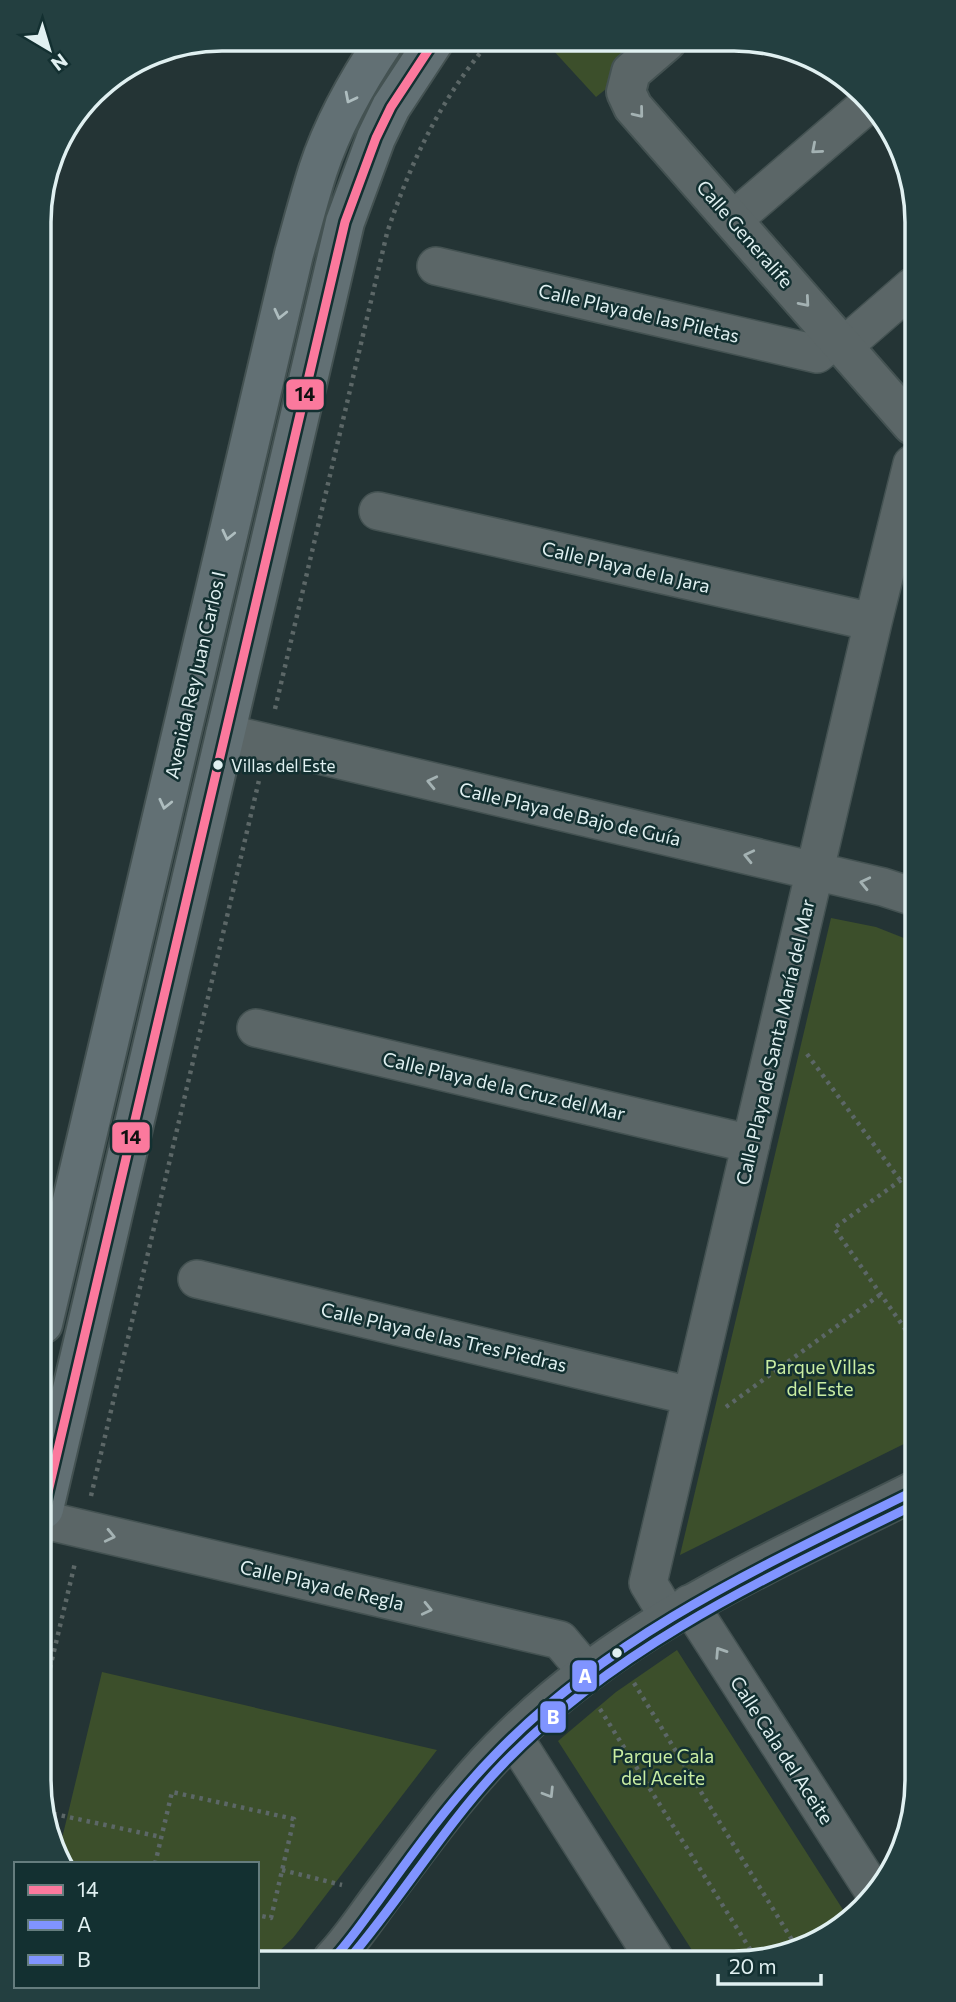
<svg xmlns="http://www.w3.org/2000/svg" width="956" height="2002" viewBox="0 0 956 2002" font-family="Commissioner,sans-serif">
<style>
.green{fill:#3c4f2b}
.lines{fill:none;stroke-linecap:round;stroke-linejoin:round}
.minor-casing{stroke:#445252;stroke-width:40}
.tertiary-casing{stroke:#445252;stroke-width:42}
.primary-casing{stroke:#445252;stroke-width:42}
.path{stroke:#5c6767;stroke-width:4.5;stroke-dasharray:3.5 5;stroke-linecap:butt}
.minor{stroke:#5b6667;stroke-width:37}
.tertiary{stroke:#5b6667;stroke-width:38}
.primary{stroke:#627074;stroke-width:38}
.bus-1-casing{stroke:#133031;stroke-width:14}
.bus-2-casing{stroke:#133031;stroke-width:14}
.bus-3-casing{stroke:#133031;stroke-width:14}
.bus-1{stroke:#fb799d;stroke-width:9}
.bus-2{stroke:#8094ff;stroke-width:9}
.bus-3{stroke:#8094ff;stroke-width:9}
.oneway{stroke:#aebdbf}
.oneway2{stroke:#a4b2b3}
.bus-dot{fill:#e0f0f1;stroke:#133031;stroke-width:2.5}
.labels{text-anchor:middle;stroke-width:5;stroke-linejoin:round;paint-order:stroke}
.bus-label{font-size:17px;fill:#e0f0f1;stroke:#133031;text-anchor:start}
.street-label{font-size:19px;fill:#e0f0f1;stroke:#133031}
.park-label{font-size:19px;fill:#c9eda2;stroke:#133031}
.rim{fill:none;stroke:#e0f0f1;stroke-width:3.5}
.line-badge{stroke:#133031;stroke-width:2.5}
.badge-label{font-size:19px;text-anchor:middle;font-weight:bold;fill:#fff}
.pale-badge-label{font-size:19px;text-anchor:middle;font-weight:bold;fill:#111}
</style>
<rect width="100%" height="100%" fill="#243435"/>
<path class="green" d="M560 41H643L615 67 606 89 596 97 552 49Z
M831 918 876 927 914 942 916 1438 680 1555Z
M677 1650 847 1916 782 1957 697 1958 558 1741 616 1692Z
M102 1672 437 1750 293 1938 270 1960H257V1864H67L59 1851Z"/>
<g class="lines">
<defs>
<path id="minor" d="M733 220 868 104
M436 266 817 354 837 338
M844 346 912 287
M378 511 873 622
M225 733 883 887 914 897
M256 1028 751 1144
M197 1279 691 1396
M44 1520 560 1640 587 1672
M689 1604 876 1895
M668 1616 648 1583 873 622 912 464
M513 1736 654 1958"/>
<path id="tertiary" d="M667 41 631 72 626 92 633 107 912 425
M333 1959C350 1941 364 1920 378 1901 421 1844 461 1786 512 1737 627 1623 774 1561 916 1490"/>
<path id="primary" d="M43 1324 294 254C302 226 309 198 318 170 333 124 358 80 385 40
M44 1509 345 222 376 138 391 107 435 40"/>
</defs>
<use href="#minor" class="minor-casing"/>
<use href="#tertiary" class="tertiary-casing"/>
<use href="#primary" class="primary-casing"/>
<path class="path" d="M275 709 387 233C411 161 441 98 491 40
M807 1054 900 1180
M915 1170 834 1228 915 1343
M726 1407 881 1294
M91 1496 260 776
M634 1683 797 1948
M44 1693 75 1563
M600 1709 755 1957
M45 1812 161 1837
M155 1864 172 1792 294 1819 271 1918 257 1915
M282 1870 342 1885"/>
<use href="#minor" class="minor"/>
<use href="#tertiary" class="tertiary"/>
<use href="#primary" class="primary"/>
<defs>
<path id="bus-1" d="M44 1509 345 222 376 138 391 107 435 40"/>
<path id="bus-2" d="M333 1959C350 1941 364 1920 379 1900 415 1850 452 1799 495 1755 612 1633 767 1564 916 1490"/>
<path id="bus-3" d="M349 1959C403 1896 446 1823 504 1763 619 1644 770 1576 916 1504"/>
</defs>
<use href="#bus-1" class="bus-1-casing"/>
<use href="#bus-2" class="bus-2-casing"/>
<use href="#bus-3" class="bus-3-casing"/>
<use href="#bus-1" class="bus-1"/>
<use href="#bus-2" class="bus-2"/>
<use href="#bus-3" class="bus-3"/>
</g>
<defs><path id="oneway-chevron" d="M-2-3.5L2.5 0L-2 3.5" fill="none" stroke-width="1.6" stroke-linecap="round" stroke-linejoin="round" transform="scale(1.75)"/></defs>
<g class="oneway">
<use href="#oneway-chevron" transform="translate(350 98) rotate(117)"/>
<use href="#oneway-chevron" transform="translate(280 314) rotate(103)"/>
<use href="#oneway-chevron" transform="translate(228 535) rotate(103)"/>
<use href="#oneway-chevron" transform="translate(165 804) rotate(103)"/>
</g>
<g class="oneway2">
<use href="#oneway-chevron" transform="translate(639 113) rotate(51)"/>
<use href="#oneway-chevron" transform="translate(816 149) rotate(139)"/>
<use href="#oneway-chevron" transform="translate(805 302) rotate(49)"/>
<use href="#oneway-chevron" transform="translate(432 782) rotate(-167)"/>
<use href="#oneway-chevron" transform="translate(749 856) rotate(-167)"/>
<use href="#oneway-chevron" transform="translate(865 883) rotate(-167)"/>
<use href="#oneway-chevron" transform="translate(110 1536) rotate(13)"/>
<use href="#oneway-chevron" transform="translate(427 1609) rotate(13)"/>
<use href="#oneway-chevron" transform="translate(720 1652) rotate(-123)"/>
<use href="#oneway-chevron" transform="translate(549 1793) rotate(58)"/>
</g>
<g class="bus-dot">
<circle cx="218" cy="765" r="6"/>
<circle cx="617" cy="1653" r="6"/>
</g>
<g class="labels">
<g class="bus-label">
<text x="231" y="772">Villas del Este</text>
</g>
<g class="street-label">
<text transform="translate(745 234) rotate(49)" y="7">Calle Generalife</text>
<text transform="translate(639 313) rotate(13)" y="7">Calle Playa de las Piletas</text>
<text transform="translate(626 567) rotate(13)" y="7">Calle Playa de la Jara</text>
<text transform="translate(195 675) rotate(-77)" y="7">Avenida Rey Juan Carlos I</text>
<text transform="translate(570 814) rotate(13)" y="7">Calle Playa de Bajo de Guía</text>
<text transform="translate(775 1042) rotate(-77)" y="7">Calle Playa de Santa María del Mar</text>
<text transform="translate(504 1086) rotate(13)" y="7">Calle Playa de la Cruz del Mar</text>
<text transform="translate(444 1337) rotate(13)" y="7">Calle Playa de las Tres Piedras</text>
<text transform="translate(322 1585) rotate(13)" y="7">Calle Playa de Regla</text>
<text transform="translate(782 1750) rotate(57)" y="7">Calle Cala del Aceite</text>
</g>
<g class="park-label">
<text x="820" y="1374">Parque Villas<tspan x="820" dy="22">del Este</tspan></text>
<text x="663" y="1763">Parque Cala<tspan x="663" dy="22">del Aceite</tspan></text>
</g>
</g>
<path d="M0 0H956V2002H0ZM222 51H734A171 171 0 0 1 905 222V1780A171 171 0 0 1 734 1951H222A171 171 0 0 1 51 1780V222A171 171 0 0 1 222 51Z" fill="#233f40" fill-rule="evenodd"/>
<path class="rim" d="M222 51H734A171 171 0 0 1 905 222V1780A171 171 0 0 1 734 1951H222A171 171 0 0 1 51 1780V222A171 171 0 0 1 222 51Z"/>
<g class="line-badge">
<rect x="285" y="378" width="40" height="33" rx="7" fill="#fb799d"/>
<rect x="111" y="1121" width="40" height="33" rx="7" fill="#fb799d"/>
<rect x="571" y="1659" width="27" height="34" rx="7" fill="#8094ff"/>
<rect x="539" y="1700" width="28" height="34" rx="7" fill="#8094ff"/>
</g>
<g class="badge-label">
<text x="585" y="1683">A</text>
<text x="553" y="1724">B</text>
</g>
<g class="pale-badge-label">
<text x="305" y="401">14</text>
<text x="131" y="1144">14</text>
</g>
<rect x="14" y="1862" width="245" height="126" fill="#133031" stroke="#657d7e" stroke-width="2"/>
<rect x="28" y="1885" width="35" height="10" fill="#fb799d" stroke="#657d7e" stroke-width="2"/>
<text x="77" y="1897" font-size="21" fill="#e0f0f1">14</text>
<rect x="28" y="1920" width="35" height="10" fill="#8094ff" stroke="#657d7e" stroke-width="2"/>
<text x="77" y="1932" font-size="21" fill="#e0f0f1">A</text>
<rect x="28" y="1955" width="35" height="10" fill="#8094ff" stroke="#657d7e" stroke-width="2"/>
<text x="77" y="1967" font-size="21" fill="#e0f0f1">B</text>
<g transform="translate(49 49) rotate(142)" stroke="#133031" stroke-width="5" paint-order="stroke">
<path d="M0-5L12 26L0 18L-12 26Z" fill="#e0f0f1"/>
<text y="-10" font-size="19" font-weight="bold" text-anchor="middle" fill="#e0f0f1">N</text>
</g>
<path d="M718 1974v10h103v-10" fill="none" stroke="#e0f0f1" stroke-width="3.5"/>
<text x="729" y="1974" font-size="21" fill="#e0f0f1" stroke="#133031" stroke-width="5" paint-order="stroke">20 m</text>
</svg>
